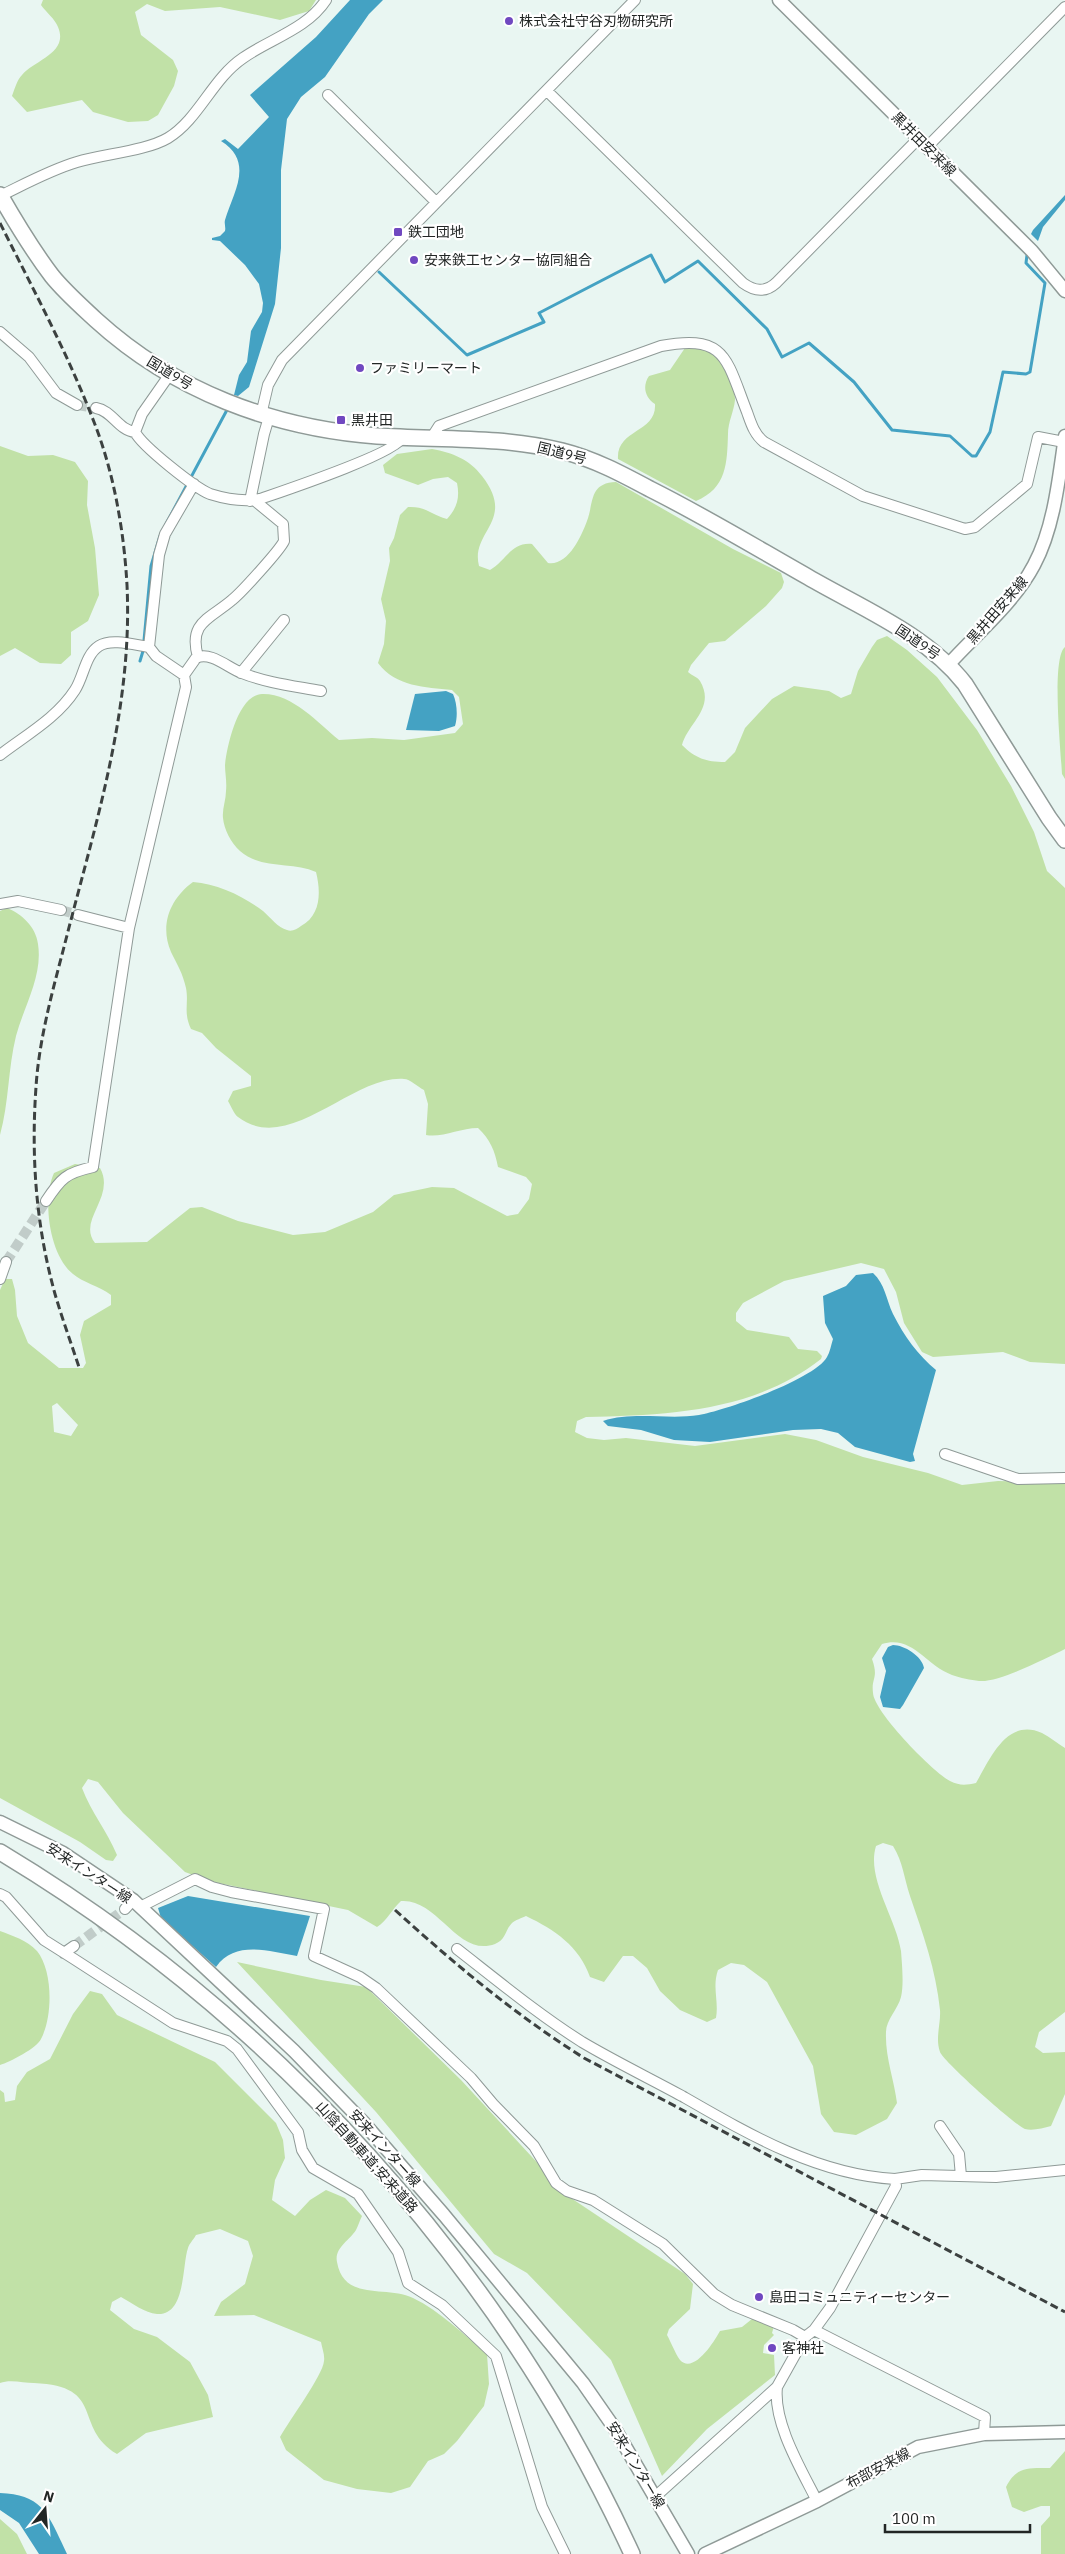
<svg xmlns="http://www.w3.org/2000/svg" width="1065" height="2554" viewBox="0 0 1065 2554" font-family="'IBM Plex Sans','Noto Sans JP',sans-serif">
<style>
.green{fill:#c1e1a7;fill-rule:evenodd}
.water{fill:#44a2c3}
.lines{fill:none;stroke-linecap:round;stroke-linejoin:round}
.stream{stroke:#44a2c3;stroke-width:3}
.minor-tunnel{stroke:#c1ccc9;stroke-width:10;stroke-dasharray:10 5;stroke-linecap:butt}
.minor-casing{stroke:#8f9a97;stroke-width:12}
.major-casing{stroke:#8f9a97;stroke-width:15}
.highway-casing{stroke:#8f9a97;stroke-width:18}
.minor{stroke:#fff;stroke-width:10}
.major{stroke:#fff;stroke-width:12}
.highway{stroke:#fff;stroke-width:15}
.rail{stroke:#3c4140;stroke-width:3;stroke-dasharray:8 4;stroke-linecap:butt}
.poi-dot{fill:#7048c0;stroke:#fff;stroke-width:2}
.labels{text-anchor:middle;stroke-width:4.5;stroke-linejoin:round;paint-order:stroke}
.poi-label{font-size:14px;fill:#222625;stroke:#fff;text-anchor:start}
.street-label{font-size:14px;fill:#222625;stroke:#fff}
</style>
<rect width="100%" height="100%" fill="#e9f6f2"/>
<path class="green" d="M43 0H316L309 11 280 20 220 7 165 11 147 4 135 12 141 35 173 60 178 71 174 86 158 115 148 121 128 122 93 112 82 100 27 112 12 96C15 88 17 80 22 75 35 60 69 53 58 27 55 19 46 12 41 5Z
M687 345C693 346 704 346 709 350 719 355 736 389 735 400 734 411 728 422 728 434 727 463 727 488 696 501L618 459C616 429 657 433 655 404 645 398 642 386 649 376L670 370Z
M0 446 28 456 53 455 75 462 88 481 87 505 95 548 99 595 88 621 71 632V655L61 664 40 663 15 648 0 656Z
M432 449C453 453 469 459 482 476 517 521 470 531 479 566L490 570C506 561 511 542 532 544L548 563C568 566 581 537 587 521 594 502 589 483 616 482L733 549 781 573 784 582 782 588 766 606 725 641 709 643 691 665 688 672C692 676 698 677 700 681 716 708 688 723 682 745 695 758 706 762 725 762L735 752 745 728 772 699 794 686 829 691 841 698 851 694 858 671 872 647 877 640 887 636 907 650 937 677 977 730 1011 786 1034 832 1047 871 1065 888V1364L1030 1362 1003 1352 933 1357 922 1352 904 1323 896 1292 884 1269 861 1263 784 1281 743 1303 736 1313V1321L747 1330 789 1337 798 1349 817 1351 822 1356 821 1359C753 1412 668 1415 586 1417L577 1421 575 1432 587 1438 604 1440 626 1438 695 1446 785 1434 816 1440 863 1457 928 1473 962 1485 998 1481 1065 1483V1649C1046 1658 999 1683 979 1681 971 1680 960 1678 952 1675 925 1665 913 1635 882 1644L872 1659C879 1679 871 1677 873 1693 874 1712 933 1772 950 1781 960 1786 966 1785 976 1783 990 1759 1007 1717 1042 1733 1050 1737 1058 1744 1065 1748V2012L1039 2032 1035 2047 1043 2053 1065 2052V2094L1051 2126C1043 2128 1033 2131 1025 2129 1015 2125 944 2062 940 2052 935 2038 941 2024 940 2010 936 1970 923 1934 910 1896 904 1878 903 1862 893 1846L883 1843 876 1846C866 1878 896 1918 901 1951 902 1964 904 1985 901 1997 898 2009 886 2020 886 2032 885 2057 894 2079 897 2103L887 2119 856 2135 834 2132 821 2114 813 2066 767 1982 744 1965 731 1963 718 1970C712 1987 719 2001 716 2018L707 2022 680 2010 660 1991 647 1968 633 1956H623L604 1982 590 1977C579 1946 555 1930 526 1916 522 1918 515 1920 512 1923 505 1930 506 1940 495 1944 458 1958 438 1898 401 1901 392 1909 387 1921 377 1927L348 1910 209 1881 185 1872 123 1813 98 1782 88 1779 82 1788C91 1812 107 1831 117 1855L113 1861 106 1860 80 1842 0 1798V1290L5 1279H12L15 1290 17 1316 28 1343 59 1368H83L86 1363 80 1335 84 1321 111 1305V1295C99 1286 82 1282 73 1274 49 1255 42 1199 54 1173L75 1164 100 1168C116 1197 77 1220 95 1243L147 1242 190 1208 202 1207 238 1221 293 1235 325 1232 373 1212 394 1195 432 1187 454 1188 507 1216 518 1214 529 1199 532 1184 526 1177 498 1167C495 1151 490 1139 478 1128 460 1128 442 1138 426 1135L428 1104 424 1090C418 1087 410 1079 404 1079 352 1075 289 1156 238 1117 234 1114 231 1106 228 1101L233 1091 251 1086V1076L216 1048 202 1033 191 1029C183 1012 189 1004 186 988 183 974 177 964 171 952 159 924 171 898 193 882 218 884 243 896 263 911 270 917 278 928 287 930 292 932 297 929 301 926 321 915 321 892 316 872 292 861 262 870 240 851 231 843 224 829 223 818 222 809 226 800 226 791 227 782 225 773 225 765 227 746 238 695 262 694 292 693 318 723 339 740L372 738 404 740 455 733 463 724 459 697 452 690C425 687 396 687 378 663L384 644 386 621 381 599 390 561 389 548 394 538 400 515 408 507C426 506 431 515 447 519 457 508 460 498 457 483L448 477 433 479 418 485 385 473 383 465 397 454ZM57 1403 78 1425 71 1436 54 1432 52 1406Z
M1065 647V779L1062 774C1061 753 1051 658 1065 647Z
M7 908C22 914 36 927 38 944 43 976 24 1006 16 1036 8 1068 9 1103 0 1135V911Z
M0 1931C13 1936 27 1940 37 1951 53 1971 53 2016 41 2039 37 2048 10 2062 0 2065Z
M237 1962 321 1980 366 1987 461 2080 568 2196 685 2274 693 2284 690 2309 669 2329 667 2335C671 2342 675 2353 680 2360 694 2375 715 2340 720 2331L742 2327 752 2319 774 2326 772 2333 774 2335 764 2345 763 2353 774 2355 775 2375 707 2429 662 2476 611 2360 527 2273 494 2254 376 2112Z
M90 1991 102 1994 117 2015 215 2062 276 2123 283 2140 285 2158 275 2180 272 2200 295 2216 310 2200 326 2190 345 2198 362 2216C360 2220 358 2226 356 2230 350 2240 334 2248 337 2262 344 2302 386 2285 413 2298 440 2311 464 2335 487 2354L489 2384 484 2406 457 2441 444 2454 428 2461 410 2487 391 2493 357 2489 324 2480 286 2450 280 2437C289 2421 323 2375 324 2361 325 2355 322 2348 321 2342L254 2315 214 2316 221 2302 245 2284 253 2256 248 2241 220 2229 196 2235C194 2239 189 2244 188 2248 182 2265 186 2316 157 2314 145 2313 132 2303 121 2297L112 2302 110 2310 134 2329 157 2337 190 2362 208 2395 213 2417 146 2433 117 2454C72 2427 107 2386 34 2383 24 2383 10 2379 0 2383V2090L4 2093 5 2102 15 2100 17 2086 27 2072 50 2059 73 2014Z
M1065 2451V2554H1041V2526L1050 2516V2506H1041L1024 2512 1012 2507 1006 2487C1017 2466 1028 2468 1050 2468Z
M0 2519 17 2534 27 2554H0Z"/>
<path class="water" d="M350 0H383L369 14 325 77 301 97 287 119 281 170V248L275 304 249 387 238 396 234 395 239 375 247 362 251 331 262 312 263 303 259 284 245 265 220 241 212 240V238L220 236 225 231C226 227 224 224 225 220 233 193 255 162 221 141L225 139 238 149 269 117 250 95 316 37Z
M1065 195V200L1043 227 1038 241 1031 234 1033 230Z
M446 691 453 694C457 703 458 716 455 726L439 731 406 730 415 694Z
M873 1273C885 1284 886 1299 893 1314 904 1336 918 1355 936 1370L913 1454 915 1461 910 1462 855 1447 838 1433 821 1429 793 1430 710 1442 674 1440 641 1430 608 1426 603 1421C633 1411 668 1420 699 1415 724 1411 815 1379 827 1357 830 1352 831 1345 833 1339L825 1323 823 1296 846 1286 856 1275Z
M893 1645C904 1645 922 1656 924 1668L903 1705 900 1709 883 1707 880 1697 886 1671 882 1658 888 1647Z
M188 1896 310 1916 297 1956C268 1951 235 1940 216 1967L161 1918 158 1908Z
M0 2493C45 2494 50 2519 67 2554H39L19 2523 0 2510Z"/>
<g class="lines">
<path class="stream" d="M379 272 467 355 544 322 539 313 651 255 665 282 698 261 767 329 782 357 809 343 854 382 892 430 950 436 972 456H976L990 432 1003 372 1026 374 1030 372 1045 283 1026 263 1027 255
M166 524 228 408
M140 661 143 651 151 566 160 536"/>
<path class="minor-tunnel" d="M77 405 96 408
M61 910 78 915
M6 1262 46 1201
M74 1946 125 1909"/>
<defs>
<path id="minor" d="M547 91 743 283C754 291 765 293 776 283L918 139
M328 95 436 202
M927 147 1065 7
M0 196C25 184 50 170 77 162 103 154 146 151 168 138 199 119 212 79 243 58 270 39 307 29 326 0
M0 332 29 357 56 393 77 405
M170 374 142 414 135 432C142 446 195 488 210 494 226 499 244 502 260 499 283 491 397 453 403 437
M96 408C113 411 118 430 135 432
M261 415 268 385 282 360 635 0
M432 437 439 426 661 346C726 334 726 358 747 412 751 423 754 434 764 442L863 496 965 529 975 527 1027 484 1038 437 1064 442
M250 501 264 434 269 417
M149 647 159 555 165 534 194 484
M198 657C188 622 210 619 232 600 241 593 280 550 284 541L283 524 254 500
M241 673 284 620
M184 675 196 658C211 651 228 668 242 673 267 683 294 686 321 691
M0 755C26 735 57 718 75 690 84 676 85 655 99 646 111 638 135 645 149 647L156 656 184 675 186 687 129 928 93 1167C66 1173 61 1178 46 1201
M0 904 18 901 61 910
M78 915 129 928
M0 1279 6 1262
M945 1454 1018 1479 1065 1478
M0 1894 6 1897 44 1940 74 1959 173 2023 227 2041 237 2049 298 2132 302 2150 313 2168 358 2194 398 2252 408 2283 442 2305 496 2356 542 2507 565 2554
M140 1907 195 1879 212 1887 231 1892 324 1909 314 1956 360 1977 376 1988 471 2078 493 2104 534 2146 556 2183 567 2191 593 2200 663 2244 714 2294 732 2305 793 2330 805 2337
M125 1909 133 1900
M457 1949C498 1981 538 2014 582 2042 614 2061 649 2078 682 2096 748 2134 818 2175 895 2179
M64 1953 74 1946
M940 2126 959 2154 961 2176
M814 2330 985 2417 984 2434
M777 2387C773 2423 801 2469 817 2501
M656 2496 777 2387 805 2337 814 2330 830 2308 896 2186 895 2179 922 2175 996 2177 1065 2170"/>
<path id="major" d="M779 0 1032 251 1065 291
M949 664C977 633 1014 603 1034 565 1054 528 1059 478 1065 436
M0 1822 63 1853 133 1900 294 2051 363 2122 444 2215 583 2383 615 2429 688 2554
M705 2554 817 2501 918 2447 984 2434 1065 2432"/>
<path id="highway" d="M0 195C16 223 33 251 52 276 65 292 81 306 96 320 174 391 272 428 377 436 439 440 501 436 562 451 594 459 622 474 650 489 704 516 755 547 808 577 861 608 926 634 965 684L1049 818 1065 840
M0 1852C273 2016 499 2264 632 2554"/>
</defs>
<use href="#minor" class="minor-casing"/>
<use href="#major" class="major-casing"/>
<use href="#highway" class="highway-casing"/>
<use href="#minor" class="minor"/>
<use href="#major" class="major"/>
<use href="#highway" class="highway"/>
<path class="rail" d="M0 223C33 289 68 354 94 422 114 473 124 531 127 585 133 710 94 828 64 947 52 993 39 1040 36 1087 31 1157 36 1226 55 1294 62 1318 71 1343 79 1367
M395 1910C457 1966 513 2013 584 2058L1065 2312"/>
</g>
<g class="poi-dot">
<circle cx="509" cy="21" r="5"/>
<rect x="393" y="227" width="10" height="10" rx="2.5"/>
<circle cx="414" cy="260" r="5"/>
<circle cx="360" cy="368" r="5"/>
<rect x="336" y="415" width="10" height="10" rx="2.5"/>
<circle cx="759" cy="2297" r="5"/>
<circle cx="772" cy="2348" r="5"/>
</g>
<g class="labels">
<g class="poi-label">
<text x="519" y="26">株式会社守谷刃物研究所</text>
<text x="408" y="237">鉄工団地</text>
<text x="424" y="265">安来鉄工センター協同組合</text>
<text x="370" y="373">ファミリーマート</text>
<text x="351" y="425">黒井田</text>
<text x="769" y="2302">島田コミュニティーセンター</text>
<text x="782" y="2353">客神社</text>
</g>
<g class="street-label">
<text transform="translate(924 144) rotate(45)" y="5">黒井田安来線</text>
<text transform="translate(170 373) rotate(31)" y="5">国道9号</text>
<text transform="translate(562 453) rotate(14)" y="5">国道9号</text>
<text transform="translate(997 610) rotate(-49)" y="5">黒井田安来線</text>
<text transform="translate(918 642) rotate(34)" y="5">国道9号</text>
<text transform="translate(89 1873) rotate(33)" y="5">安来インター線</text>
<text transform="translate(385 2148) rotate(48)" y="5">安来インター線</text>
<text transform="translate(367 2157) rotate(48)" y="5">山陰自動車道;安来道路</text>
<text transform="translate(636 2465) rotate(59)" y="5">安来インター線</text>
<text transform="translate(878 2468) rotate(-28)" y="5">布部安来線</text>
</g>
</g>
<g transform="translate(45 2509) rotate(17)" stroke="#ffffff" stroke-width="4" paint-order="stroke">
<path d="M0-4L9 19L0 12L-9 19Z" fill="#222625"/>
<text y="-8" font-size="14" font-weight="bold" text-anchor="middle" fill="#222625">N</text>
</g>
<path d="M885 2524v8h145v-8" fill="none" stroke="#222625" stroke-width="2.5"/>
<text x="892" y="2524" font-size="15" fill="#222625" stroke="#ffffff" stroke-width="4" paint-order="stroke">100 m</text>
</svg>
